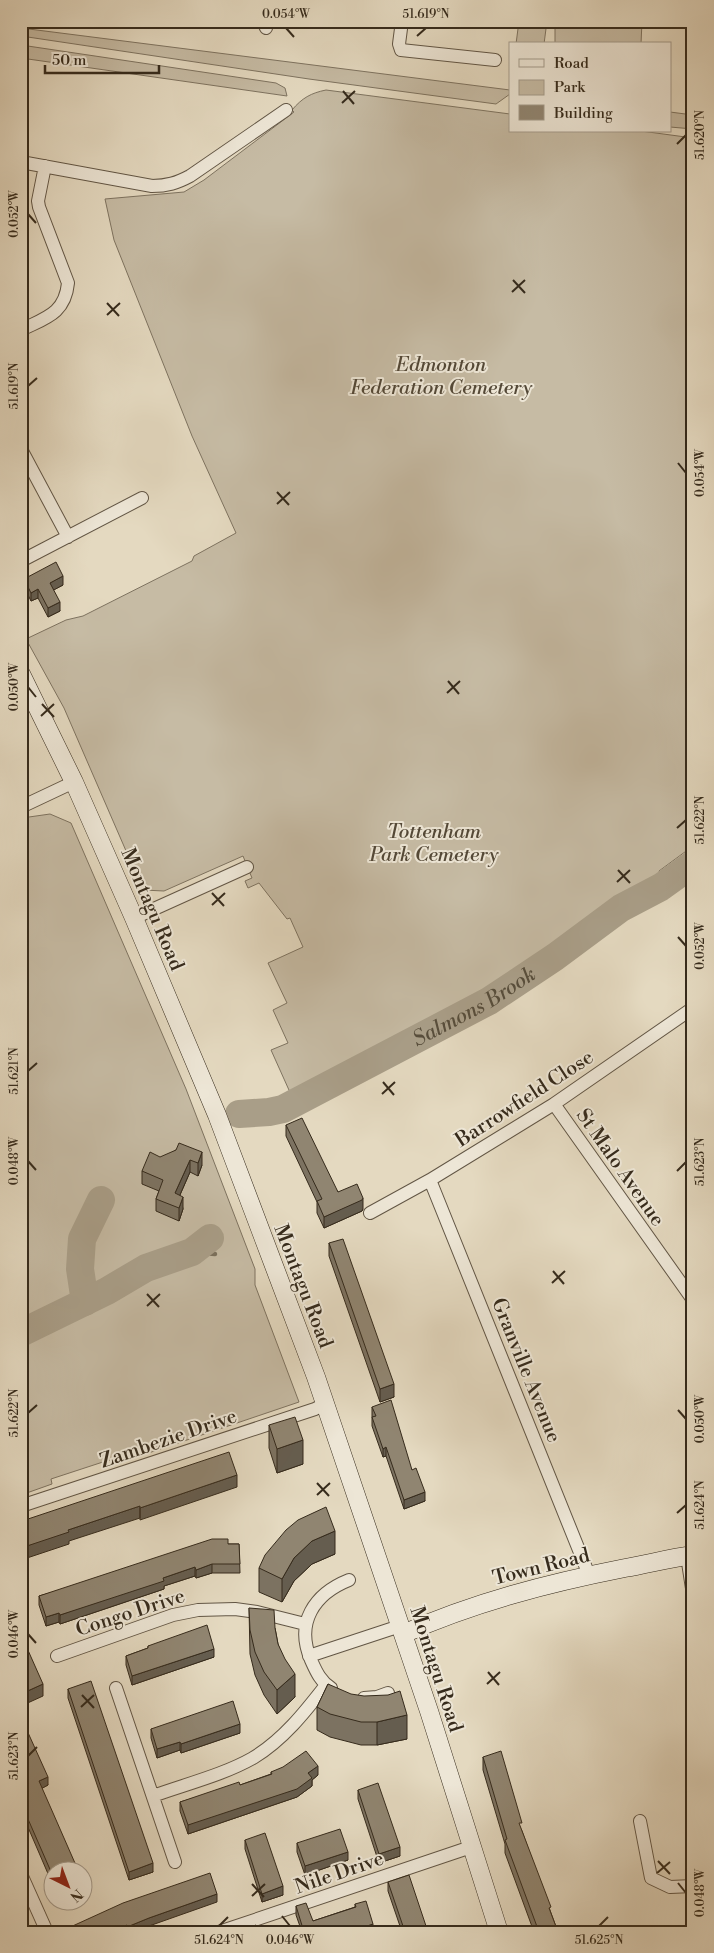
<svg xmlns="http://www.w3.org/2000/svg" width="714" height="1953" viewBox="0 0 714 1953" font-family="'Libre Bodoni',serif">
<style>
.green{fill:#c6bba4;stroke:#7e7360}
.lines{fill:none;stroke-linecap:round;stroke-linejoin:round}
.stream{stroke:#7b705d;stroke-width:4.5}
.river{stroke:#a99e88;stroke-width:28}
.street-casing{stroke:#625645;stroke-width:14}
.secondary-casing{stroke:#362b1c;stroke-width:19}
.street{stroke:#ede6d6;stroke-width:12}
.secondary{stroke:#ede6d6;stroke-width:18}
.wall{fill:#7c7261;stroke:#362b1c}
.shaded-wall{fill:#655d4f;stroke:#362b1c}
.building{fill:#908571;stroke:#362b1c}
.ticks{fill:none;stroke:#362b1c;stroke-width:2}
.labels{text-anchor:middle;stroke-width:4;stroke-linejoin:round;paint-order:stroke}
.park-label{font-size:20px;font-style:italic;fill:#534837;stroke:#ede6d6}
.street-label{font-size:20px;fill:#362b1c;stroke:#ede6d6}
.water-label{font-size:21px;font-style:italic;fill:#584e3c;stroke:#ede6d6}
.neatline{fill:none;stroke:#362b1c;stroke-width:2}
.ticks-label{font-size:12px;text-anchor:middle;fill:#362b1c}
</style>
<rect width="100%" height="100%" fill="#e4d9c0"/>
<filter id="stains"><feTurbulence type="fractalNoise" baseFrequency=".004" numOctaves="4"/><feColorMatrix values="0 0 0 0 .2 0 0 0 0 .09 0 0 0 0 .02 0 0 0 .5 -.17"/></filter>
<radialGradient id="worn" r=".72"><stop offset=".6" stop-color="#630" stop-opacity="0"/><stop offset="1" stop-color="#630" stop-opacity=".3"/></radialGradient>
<path class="green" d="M519 21H547L544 44H516Z
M555 21H642L641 44H555Z
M21 28 510 90V94L496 104 309 79 21 36Z
M21 45 276 83 285 88 287 96 21 58Z
M326 90 510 114V131H641L693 138V846L659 871 663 881 618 905 571 942 489 996 293 1099 271 1050 288 1043 273 1010 287 1003 268 963 303 947 290 918 287 919 259 883 248 888 245 881 252 878 243 856 164 891 143 890 64 708 26 639 66 620 83 616 192 561 194 556 236 533 192 436 114 240 105 199 184 192 204 180 294 112 292 110C302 98 311 93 326 90Z
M670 112 693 115V129L670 127Z
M50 814 71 823 186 1089 255 1269V1285L299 1402 116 1464 109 1460 51 1479 52 1484 21 1495V820L29 817Z"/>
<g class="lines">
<path class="stream" d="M192 1252 215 1254"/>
<g class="river">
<path id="s1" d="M239 1114 269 1112 283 1109 489 1001 555 957 621 908 661 887 693 864"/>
<path d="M85 1302 80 1269 82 1239 101 1200"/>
<path d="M21 1333 107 1291 146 1268 192 1252 210 1238"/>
</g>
<defs>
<path id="street" d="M263 21 266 28
M402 21 399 44 401 50 495 60
M21 162 152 186C167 186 177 183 190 176L286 110
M21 330C45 318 65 314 68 283L39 207 38 201 45 166
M21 449 68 537
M21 561 142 498
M21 807 74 782
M134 918 247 867
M554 1104 693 1300
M430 1180 589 1575
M370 1213 430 1180 554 1104 693 1008
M21 1506 315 1409 326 1403
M687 1556 693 1595
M57 1656 173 1615 198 1610 235 1609 257 1612 305 1624
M309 1656 400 1626
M116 1688 175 1862
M331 1688C320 1681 316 1671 311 1660 295 1623 314 1594 349 1580
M364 1698 377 1697 388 1693
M153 1796C186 1784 223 1775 253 1758 283 1740 305 1712 326 1685
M640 1821 651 1878 670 1887 693 1886
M21 1874 47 1932
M219 1932 471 1847"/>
<path id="secondary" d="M21 674 74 782 134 918 217 1115 316 1377 429 1711 499 1932
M403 1634C475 1602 549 1583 625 1568 648 1564 670 1558 693 1555"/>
</defs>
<use href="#street" class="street-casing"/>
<use href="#secondary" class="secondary-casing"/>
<use href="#street" class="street"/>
<use href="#secondary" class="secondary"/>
</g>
<path class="wall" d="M24 579 63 585 53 590 60 611 48 617 38 598 31 601 24 587Z
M286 1125 338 1192 363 1209 362 1211 324 1228 317 1213V1202L286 1136Z
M176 1150 202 1165 198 1176 190 1172 180 1195 183 1209 179 1221 156 1211V1199L159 1191 142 1184V1171Z
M329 1243 394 1397 380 1402 329 1256Z
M372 1407 412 1470 425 1501 404 1509 386 1456 383 1457 372 1426Z
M269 1425 303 1464 277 1473 269 1448Z
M228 1544H239L240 1573H212L196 1578 195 1576 164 1586V1589L60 1624 59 1622 46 1626 39 1605V1596Z
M335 1554 312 1564 294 1581 282 1602 259 1592V1568Z
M249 1608 275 1628 278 1644 295 1697 277 1714 264 1695 255 1675 250 1654Z
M148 1646 214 1657 132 1685 126 1665V1656L148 1648Z
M328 1684 407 1739 377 1745H361L330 1737 317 1730V1707Z
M68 1689 153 1872 129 1880 68 1698Z
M21 1728 48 1785 42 1788 52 1870V1883L21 1811V1796L25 1794 21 1786Z
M151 1729 240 1733 181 1753 180 1750 157 1758 151 1738Z
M483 1757 522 1831 551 1913 558 1932H534L505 1853V1844L483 1770Z
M271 1772 318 1775 312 1780V1786L297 1797 188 1834 180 1811V1802L240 1785 271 1774Z
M358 1790 400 1856 379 1863 358 1799Z
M245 1840 283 1895 262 1902 245 1849Z
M297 1843 348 1860 305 1875 297 1852Z
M388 1882 428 1932H402L388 1891Z
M355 1904 373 1932H302L296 1915V1906L313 1921 355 1907Z"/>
<path class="shaded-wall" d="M63 576V585L50 592V583Z
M38 589V598L31 601V593Z
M60 602V611L48 617V608Z
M202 1152V1165L198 1176V1163Z
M190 1160V1172L175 1206V1193Z
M183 1197V1209L179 1221V1208Z
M363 1198V1209L362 1211 324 1228V1217Z
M394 1384V1397L380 1402V1389Z
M303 1440V1464L277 1473V1449Z
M386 1447V1456L383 1457V1449Z
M237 1475V1487L140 1520V1508Z
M425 1492V1501L404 1509V1500Z
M140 1506V1518L69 1541V1544L21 1560V1548L68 1530Z
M335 1531V1554L312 1564 294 1581 282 1602V1579L294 1558 312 1541Z
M212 1564V1573L196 1578V1570Z
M195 1567V1576L164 1586V1589L60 1624V1615L163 1578Z
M59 1613V1622L46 1626V1617Z
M214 1649V1657L132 1685V1676Z
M295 1674V1697L277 1714V1690Z
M43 1684V1696L21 1706V1694Z
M407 1715V1739L377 1745V1722Z
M240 1724V1733L181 1753V1744Z
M180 1742V1750L157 1758V1749Z
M318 1766V1775L312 1780V1786L297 1797 188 1834V1825L308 1773Z
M48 1777V1785L39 1790V1781Z
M400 1847V1856L379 1863V1854Z
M348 1852V1860L305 1875V1866Z
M153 1863V1872L129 1880V1872Z
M85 1886V1895L82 1896V1887Z
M283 1886V1895L262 1902V1894Z
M217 1894V1902L149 1926 137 1932H127V1927L149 1918Z
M65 1900H72L65 1904Z
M24 1907V1916L21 1917V1908Z
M373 1924V1932H349Z
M127 1925V1932H113Z"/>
<path class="building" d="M56 562 63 576 50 583 60 602 48 608 38 589 31 593 24 579Z
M302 1118 338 1192 357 1184 363 1198 362 1200 324 1217 317 1201 322 1199 286 1125Z
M179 1143 202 1152 198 1163 190 1160 175 1193 183 1197 179 1208 156 1199 163 1180 142 1171 150 1152 160 1157 176 1150Z
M343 1239 394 1384 380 1389 329 1243Z
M391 1400 412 1470 416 1468 425 1492 404 1500 386 1447 383 1449 372 1417 376 1416 372 1407Z
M295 1417 303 1440 277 1449 269 1425Z
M229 1452 237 1475 140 1508V1506L68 1530 69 1532 21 1548V1522L28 1519Z
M326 1507 335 1531 312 1541 294 1558 282 1579 259 1568 265 1555 286 1530 298 1520Z
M212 1539H228V1544H239L240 1564H212L196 1570 195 1567 163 1578 164 1581 60 1615 59 1613 46 1617 39 1596Z
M249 1608 274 1610 275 1628 278 1644 285 1659 295 1674 277 1690 264 1672 255 1652 250 1630Z
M207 1625 214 1649 132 1676 126 1656 148 1648V1646Z
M21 1643 22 1644 24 1643 27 1648 43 1684 21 1694Z
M91 1681 153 1863 129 1872 68 1689Z
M328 1684 351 1694 364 1696 388 1695 400 1691 407 1715 377 1722H361L330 1714 317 1707Z
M233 1701 240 1724 181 1744 180 1742 157 1749 151 1729Z
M25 1726 48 1777 39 1781 78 1870H52V1874L21 1803V1796L28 1793 21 1777V1728Z
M306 1751 318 1766 308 1773 312 1778 297 1789 188 1825 180 1802 239 1782 240 1785 272 1774 271 1772 283 1767Z
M501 1751 522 1823H519L551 1907 549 1908 558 1932H539L505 1840 507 1839 483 1757Z
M378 1783 400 1847 379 1854 358 1790Z
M340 1829 348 1852 305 1866 297 1843Z
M265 1833 283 1886 262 1894 245 1840Z
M210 1873 217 1894 149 1918 127 1927V1925L113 1932H67L66 1929 123 1903Z
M409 1875 428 1932H405L388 1882Z
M21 1901 24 1907 21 1908Z
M366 1901 373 1924 349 1932H304L296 1906 306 1903 313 1921 356 1907 355 1904Z
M256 1925 258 1932H235Z"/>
<path class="ticks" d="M286 28 294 37M417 36 426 28M343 91 354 104M342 103 355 91M677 144 686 135M28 214 36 223M513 280 525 293M512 292 525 280M107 303 119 316M107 315 120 303M28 386 37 378M678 463 686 473M277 492 289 505M277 504 290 492M448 681 459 694M28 687 36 697M447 693 460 681M42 704 54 717M41 716 54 704M677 828 686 820M618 870 630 883M617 882 630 870M212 893 224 906M212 905 225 893M678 937 686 946M28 1071 37 1063M383 1082 394 1095M382 1094 395 1082M28 1161 36 1170M677 1171 686 1162M553 1271 564 1284M552 1283 565 1271M147 1294 159 1307M147 1306 160 1294M678 1410 686 1419M28 1413 37 1405M317 1483 329 1496M317 1495 330 1483M677 1513 686 1505M28 1634 36 1643M488 1672 499 1685M487 1684 500 1672M82 1695 94 1708M81 1707 94 1695M28 1756 37 1747M658 1861 670 1874M657 1873 670 1862M678 1883 686 1893M252 1884 264 1897M252 1896 265 1884M282 1916 290 1926M219 1926 228 1917M599 1926 608 1917"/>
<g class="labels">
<g class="park-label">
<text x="441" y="371">Edmonton<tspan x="441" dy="23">Federation Cemetery</tspan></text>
<text x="434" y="838">Tottenham<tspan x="434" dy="23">Park Cemetery</tspan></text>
</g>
<g class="street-label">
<text transform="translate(153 909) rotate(67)" y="7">Montagu Road</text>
<text transform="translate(524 1098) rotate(-33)" y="7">Barrowfield Close</text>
<text transform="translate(621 1167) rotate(55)" y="7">St Malo Avenue</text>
<text transform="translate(304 1286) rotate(69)" y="7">Montagu Road</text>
<text transform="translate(527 1370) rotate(68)" y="7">Granville Avenue</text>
<text transform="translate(168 1438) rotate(-19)" y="7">Zambezie Drive</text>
<text transform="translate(541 1566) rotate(-14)" y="7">Town Road</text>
<text transform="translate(130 1612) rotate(-18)" y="7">Congo Drive</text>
<text transform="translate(437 1669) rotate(72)" y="7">Montagu Road</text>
<text transform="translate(339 1872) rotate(-19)" y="7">Nile Drive</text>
</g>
<g class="water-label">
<text dy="7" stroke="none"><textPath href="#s1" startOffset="261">Salmons Brook</textPath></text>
</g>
</g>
<rect width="714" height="1953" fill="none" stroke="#e4d9c0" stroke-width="55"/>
<rect x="509" y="42" width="162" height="90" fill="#ede6d6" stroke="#a49b8c"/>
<rect x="519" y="59" width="25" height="8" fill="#ede6d6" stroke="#a49b8c"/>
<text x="554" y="68" font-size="15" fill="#362b1c">Road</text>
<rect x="519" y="80" width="25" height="15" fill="#c6bba4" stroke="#a49b8c"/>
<text x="554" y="92" font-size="15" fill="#362b1c">Park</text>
<rect x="519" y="105" width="25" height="15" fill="#908571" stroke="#a49b8c"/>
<text x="554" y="118" font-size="15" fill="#362b1c">Building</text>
<g transform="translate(68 1886) rotate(138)"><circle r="24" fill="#ede6d6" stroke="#a49b8c"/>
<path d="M0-4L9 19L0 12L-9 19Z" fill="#8f2418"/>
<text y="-8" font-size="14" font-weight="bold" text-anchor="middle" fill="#362b1c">N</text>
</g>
<path d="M45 65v8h114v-8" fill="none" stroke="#362b1c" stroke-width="2.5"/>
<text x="52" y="65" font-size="15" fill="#362b1c" stroke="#ede6d6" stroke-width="4" paint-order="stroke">50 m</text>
<rect x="28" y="28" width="658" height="1898" class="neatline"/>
<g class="ticks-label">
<text x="286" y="18">0.054°W</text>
<text x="426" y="18">51.619°N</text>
<text transform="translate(700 135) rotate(-90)" y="4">51.620°N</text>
<text transform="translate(14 214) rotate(-90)" y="4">0.052°W</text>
<text transform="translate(14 386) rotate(-90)" y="4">51.619°N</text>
<text transform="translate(700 473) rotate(-90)" y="4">0.054°W</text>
<text transform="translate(14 687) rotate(-90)" y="4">0.050°W</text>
<text transform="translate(700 820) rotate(-90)" y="4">51.622°N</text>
<text transform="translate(700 946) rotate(-90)" y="4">0.052°W</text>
<text transform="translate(14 1071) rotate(-90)" y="4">51.621°N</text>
<text transform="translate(14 1161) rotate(-90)" y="4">0.048°W</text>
<text transform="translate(700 1162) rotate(-90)" y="4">51.623°N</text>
<text transform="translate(14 1413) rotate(-90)" y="4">51.622°N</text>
<text transform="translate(700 1419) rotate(-90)" y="4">0.050°W</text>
<text transform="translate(700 1505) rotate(-90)" y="4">51.624°N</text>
<text transform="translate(14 1634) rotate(-90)" y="4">0.046°W</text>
<text transform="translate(14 1756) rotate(-90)" y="4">51.623°N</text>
<text transform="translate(700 1893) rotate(-90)" y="4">0.048°W</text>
<text x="219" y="1944">51.624°N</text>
<text x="290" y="1944">0.046°W</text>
<text x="599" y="1944">51.625°N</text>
</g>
<rect width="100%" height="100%" filter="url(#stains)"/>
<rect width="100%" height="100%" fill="url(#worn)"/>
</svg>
